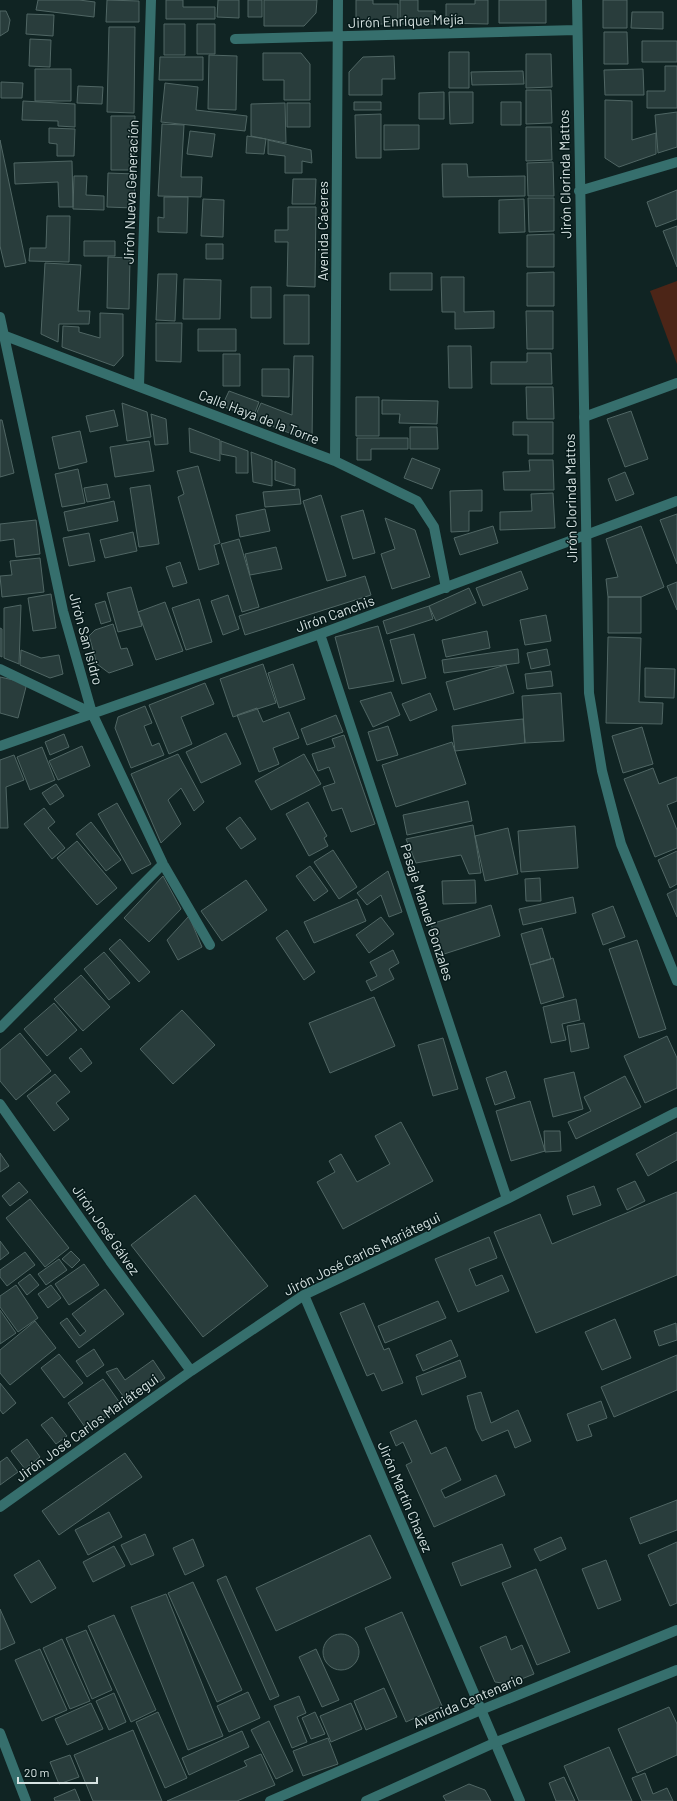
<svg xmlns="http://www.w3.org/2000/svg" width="677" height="1801" viewBox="0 0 677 1801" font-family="Barlow,sans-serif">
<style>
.green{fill:#4c2517}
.building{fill:#293d3c;stroke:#506664}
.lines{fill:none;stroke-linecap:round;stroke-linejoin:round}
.service{stroke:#366f6d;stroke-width:10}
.minor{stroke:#366f6d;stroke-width:10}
.tertiary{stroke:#366f6d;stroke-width:10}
.labels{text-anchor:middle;stroke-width:3;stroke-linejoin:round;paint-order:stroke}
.street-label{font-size:14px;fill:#d7e3e2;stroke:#061a1a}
</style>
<rect width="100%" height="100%" fill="#102423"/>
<path class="green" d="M677 281V364L650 291Z"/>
<path class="building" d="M38 0H79L95 2 94 17 36 10Z
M107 0 139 1V22H106Z
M166 0H183V7H215V19H166Z
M218 0H239V18L217 17Z
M248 0H262V17H248Z
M264 0H317L316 13 304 26H264Z
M356 0H373V4H398V24H356Z
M400 0H418V11H435V24H400Z
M475 0H488V24L446 23V4H475Z
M499 0H546V23H499Z
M603 0H627V28H603Z
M0 11H6L10 20 8 31 0 36Z
M632 12H663V29L631 28Z
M27 14 54 15 53 36 26 34Z
M164 24H185V55H164Z
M197 24H215V54H197Z
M109 27H135L134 113 107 112Z
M604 32H627L628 64H604Z
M30 39 51 40 50 67 29 66Z
M642 41H677V62H642Z
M449 52H469V88H449Z
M263 53H301L310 64V100H284V80H263Z
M526 54H551L552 87 526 88Z
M209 55 237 56 236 110 208 109Z
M394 56 395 79H382V95H349V72L363 57Z
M160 57H203V80H159Z
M665 66H677V108H647V91H665Z
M35 69H71V101H35Z
M643 69 644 95H605L604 70Z
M523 71 524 84 472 85 471 72Z
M1 82 23 83 22 98H1Z
M165 83 198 87 196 110 247 116 245 131 161 122Z
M78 86 103 87 102 104 77 103Z
M526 90H551L552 123 526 124Z
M444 92V119H419V93Z
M449 92H473V123L450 124Z
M605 100 632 101V140L656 133V154L619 167 605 158Z
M23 101 75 104V127L58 126V121L22 120Z
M354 102H381V110H354Z
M501 102H521V125H501Z
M285 103 286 143 251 136V104Z
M287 103H310V127H287Z
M677 112V147L658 153 655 115Z
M381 114V158H356L355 115Z
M111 116H135L134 170H111Z
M162 124 184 125 181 177H202L201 197 158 196Z
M384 125H419V149L384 150Z
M526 127H551L552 160 526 161Z
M49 128 75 129 74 156H57V144L49 143Z
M190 131 215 134 212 157 187 154Z
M247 136 266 139 264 154 246 153Z
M0 140 26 263 5 267 0 246Z
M268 140 311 150 312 163 302 161V173H285V156L268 154Z
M72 161 73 207H59L58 182 15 184 14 163Z
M553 162 554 196H528L527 163Z
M442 164H467L468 177 525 176V196L443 197Z
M108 173 135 174 134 208 107 207Z
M74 176H87L86 195 104 196V210L73 209Z
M293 179H316L315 204H292Z
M677 190V219L656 227 647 202Z
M164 197H188L187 233 158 232V217L164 218Z
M528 198H554V231L529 232Z
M203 199 224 200 223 237 201 236Z
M524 199 525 232 499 233V200Z
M288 207H316L315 287 287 286 288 242H275V230H288Z
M47 216H70L69 262 29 261 30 248H46Z
M677 226V267L663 231Z
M554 234V267H527V235Z
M84 241H115V256H84Z
M206 244H223V259H206Z
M108 257 130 258 129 309 107 308Z
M45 263 81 265 78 311H90L89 324H59L58 342 41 334Z
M554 272V306H527V273Z
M390 273H432V290H390Z
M158 274H177L175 321 156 320Z
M441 277H464V312L494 311V328L455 329V312H442Z
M184 279 221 280 220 319H183Z
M251 287H271V318H251Z
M284 295H309V344H284Z
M526 311H553V349H527Z
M100 313 123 314V356L114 366 62 347 63 326 79 327V332L100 338Z
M156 323H182L181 362 156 361Z
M198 329H236V351H198Z
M448 346H471L472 388H449Z
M527 353H551L552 384H491V362H527Z
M223 354H240V386H223Z
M294 356H313L312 442 254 419 261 403 292 415Z
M262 369H289V397L262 396Z
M526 387H553L554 419H527Z
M229 391 259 402 253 418 222 406Z
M356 397H379V436H356Z
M382 400 438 401 437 424 399 423 400 414H382Z
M122 403 147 412 151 437 127 441Z
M114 410 118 426 90 432 86 416Z
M631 411 648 459 625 467 607 419Z
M151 414 166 419 168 444 155 445Z
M0 420H2L14 473 0 477Z
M513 422H553V454H528V435H513Z
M410 427H437L438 449H410Z
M189 428 220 440V461L190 452Z
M80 431 87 462 59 469 52 437Z
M357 438H408V449H371V460H357Z
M149 441 154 471 115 477 110 447Z
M221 441 248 451V473H236V457L221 454Z
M251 452 272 460V486L253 482Z
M412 458 440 469 432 489 404 478Z
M529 460H553L554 490H504L503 472 530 471Z
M275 461 295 469V486L275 480Z
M198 466 220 543 214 545 219 564 199 570 178 497 184 494 177 471Z
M78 469 85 503 62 507 55 474Z
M625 472 634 494 616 501 608 479Z
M107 484 110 498 87 502 84 488Z
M150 485 159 544 139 547 130 488Z
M299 489 301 504 265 507 263 492Z
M482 490V511H469V531L451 532 450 491Z
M553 493 555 528 500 530V512L532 511 531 494Z
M321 495 346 576 327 581 303 501Z
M114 501 118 521 68 531 64 512Z
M265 509 270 531 240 537 236 515Z
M363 510 375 553 353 559 341 516Z
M677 514V564L660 520Z
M385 518 415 530 430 577 392 589 381 554 395 549Z
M36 520 40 554 16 557 14 539 0 541V524Z
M493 526 498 543 460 555 454 538Z
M641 526 664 587 641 597H608L606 579 618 577 606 539Z
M133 532 137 551 105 558 100 540Z
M89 533 95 561 69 566 63 538Z
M239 539 259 607 242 612 221 544Z
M276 547 282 569 250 575 245 554Z
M40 558 44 592 2 597 0 576 12 575 10 561Z
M180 562 187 583 173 587 166 567Z
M521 571 528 589 483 606 476 588Z
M365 576 371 595 245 635 239 616Z
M677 582V610L667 586Z
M131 587 142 626 118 632 107 593Z
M469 588 476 603 436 621 429 606Z
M51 594 56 628 33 631 28 598Z
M228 595 239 629 223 635 211 601Z
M608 597H641V633H608Z
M199 599 212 642 186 650 172 608Z
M105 601 111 621 101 624 95 604Z
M165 602 183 651 156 660 138 612Z
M21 605 19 664 4 658V608Z
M429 606 433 619 387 634 383 621Z
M546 615 551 641 525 645 520 620Z
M113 624 121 649 127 648 133 665 109 673 97 664 89 636 95 630Z
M378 626 394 681 349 689 335 637Z
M0 628 2 629V657L0 656Z
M487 631 490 648 446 657 442 640Z
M414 634 426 678 402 684 390 640Z
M608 637 641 638 639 702 663 703 662 724 606 723Z
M518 649 519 663 444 673 442 660Z
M547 649 550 665 531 669 527 653Z
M21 650 41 658 59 655 63 674 50 678 20 665Z
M263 664 276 703 233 717 220 679Z
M293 664 305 699 279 708 268 673Z
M506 665 514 693 454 710 446 682Z
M645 668 675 669 674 698 645 697Z
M551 671 553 686 527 689 525 674Z
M0 677 27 683 18 718 0 713Z
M205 683 214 704 181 717 192 744 169 754 149 705Z
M391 692 400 715 373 727 360 701Z
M430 693 437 710 410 721 402 704Z
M561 693 564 741 525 743 522 696Z
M145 706 152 723 144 726 152 746 159 743 164 755 131 768 115 728 118 717Z
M257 708 263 722 289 712 299 738 273 748 279 764 259 772 237 715Z
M336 715 343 732 307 745 301 729Z
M523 719 525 743 455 751 452 726Z
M388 726 398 755 377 761 368 732Z
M642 727 653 764 623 773 612 736Z
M226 733 241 764 201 783 186 752Z
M64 734 69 747 50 755 45 742Z
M344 735 375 824 351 832 342 808 332 811 323 787 335 783 329 767 318 771 312 754 335 747 332 739Z
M452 742 466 784 396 807 382 765Z
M82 746 90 766 58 780 49 761Z
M42 747 55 780 30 790 17 757Z
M178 754 204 802 194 811 181 788 168 800 181 824 161 843 131 774Z
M304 754 321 784 271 810 255 781Z
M14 755 24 780 6 787 8 828H0V760Z
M653 768 659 784 677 777V801L667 805 677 830V848L655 857 624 779Z
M56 784 64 796 50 805 42 793Z
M468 801 472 821 407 835 403 815Z
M308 802 327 836 324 838 328 846 309 856 286 814Z
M117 803 151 864 132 874 98 814Z
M44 808 55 822 48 828 65 848 52 859 24 824Z
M240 817 256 839 241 849 226 828Z
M91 822 121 860 106 871 76 834Z
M473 825 481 873 469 874 461 855 416 863 406 839Z
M575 826 578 868 521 872 518 831Z
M508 828 518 874 485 881 475 836Z
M77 841 117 888 97 905 57 858Z
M333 850 357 887 339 899 314 862Z
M677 851V884L670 888 658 860Z
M310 866 328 891 314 901 296 876Z
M388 871 402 912 389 917 381 895 367 905 357 893Z
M163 876 181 909 149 942 124 918Z
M540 878 541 901H526L525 879Z
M246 880 267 910 222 941 201 911Z
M475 880 476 903 443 904 442 881Z
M677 889V917L667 894Z
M573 897 576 913 523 925 519 909Z
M357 899 366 921 314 943 304 922Z
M491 905 500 936 441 955 431 924Z
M613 906 625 937 603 945 592 914Z
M189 916 202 947 178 960 167 940Z
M381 917 394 934 369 953 356 935Z
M542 928 551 959 530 965 521 934Z
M287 930 315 972 304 980 276 938Z
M120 939 150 972 139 982 109 949Z
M637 940 666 1029 639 1038 609 949Z
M393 950 399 963 389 969 394 979 371 991 366 981 377 976 370 962Z
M104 952 130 983 109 1000 84 969Z
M553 958 564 997 541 1004 530 965Z
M81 975 110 1007 83 1031 54 999Z
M374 997 395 1046 330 1073 309 1023Z
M576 999 580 1020 562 1024 566 1040 551 1043 543 1007Z
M54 1003 77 1030 47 1056 24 1029Z
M182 1010 215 1045 173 1084 140 1049Z
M584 1023 589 1048 571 1052 567 1026Z
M20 1033 51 1071 16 1100 0 1081V1050Z
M667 1036 677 1058V1088L645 1103 624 1056Z
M443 1038 458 1089 433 1096 418 1045Z
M81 1048 92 1063 81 1072 69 1058Z
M506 1071 515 1098 495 1105 486 1078Z
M574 1072 583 1109 553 1117 544 1079Z
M55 1074 70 1092 56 1103 69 1119 54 1131 27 1096Z
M625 1076 641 1107 576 1139 568 1122 591 1111 584 1097Z
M530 1101 545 1151 511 1161 496 1111Z
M401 1122 433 1181 343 1229 317 1182 335 1172 329 1161 341 1154 357 1182 390 1164 375 1136Z
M544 1131H560L561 1151 545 1152Z
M677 1132V1160L648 1176 636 1154Z
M0 1153 9 1166 0 1172Z
M635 1181 645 1201 627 1210 617 1189Z
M19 1182 28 1192 10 1206 2 1196Z
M594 1186 601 1205 573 1215 567 1196Z
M677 1192V1275L536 1333 494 1232 540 1214 552 1244Z
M195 1195 268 1286 203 1337 131 1245Z
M30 1199 69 1248 45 1267 6 1218Z
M489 1237 497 1258 469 1269 476 1286 502 1275 509 1291 458 1312 435 1259Z
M0 1241 9 1253 0 1260Z
M71 1251 80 1260 72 1268 62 1259Z
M25 1252 35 1265 7 1286 0 1277V1270Z
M59 1259 67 1270 46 1285 38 1274Z
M84 1264 99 1285 69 1305 55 1284Z
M30 1274 39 1285 27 1295 18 1283Z
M16 1285 38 1318 18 1332 0 1307V1296Z
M51 1285 61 1298 48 1308 38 1294Z
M105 1289 124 1314 79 1348 60 1323 67 1318 80 1336 86 1331 72 1314Z
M438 1301 446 1318 385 1343 378 1326Z
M364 1303 384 1350 389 1348 403 1383 382 1391 374 1373 367 1376 340 1313Z
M0 1310 16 1333 0 1344Z
M615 1319 631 1358 602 1370 585 1332Z
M35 1321 56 1348 10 1385 0 1373V1350Z
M676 1323 677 1340 659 1346 654 1331Z
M451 1340 458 1356 423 1371 416 1355Z
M94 1349 104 1365 87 1377 76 1361Z
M59 1354 83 1383 64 1398 41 1368Z
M677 1355V1390L614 1417 601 1387Z
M153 1360 165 1378 128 1403 106 1372 117 1368 125 1380Z
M460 1360 466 1377 422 1395 416 1377Z
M103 1379 122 1406 87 1430 68 1403Z
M0 1383 16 1403 3 1414 0 1410Z
M481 1392 491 1423 518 1410 531 1441 515 1448 508 1430 482 1441 476 1429 467 1396Z
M601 1401 607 1418 588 1425 592 1436 577 1441 567 1414Z
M52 1417 67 1436 56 1444 41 1425Z
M416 1420 431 1454 446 1447 461 1480 441 1490 445 1498 496 1475 505 1495 434 1527 406 1465 412 1462 403 1442 396 1446 390 1432Z
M27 1439 40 1457 25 1469 11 1451Z
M125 1453 142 1477 59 1535 42 1511Z
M7 1457 18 1472 0 1485V1462Z
M677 1500V1530L640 1544 630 1518Z
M109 1512 122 1537 88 1555 75 1530Z
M145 1534 154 1555 131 1565 121 1545Z
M370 1535 391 1578 276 1631 256 1588Z
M561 1537 566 1549 540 1561 534 1549Z
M193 1539 204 1566 185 1575 173 1548Z
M677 1542V1603L670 1606 648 1555Z
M502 1544 511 1567 461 1586 452 1563Z
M114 1546 125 1566 93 1582 83 1562Z
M39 1560 56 1588 31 1603 14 1575Z
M606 1560 621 1600 598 1609 582 1569Z
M536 1569 570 1652 537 1665 502 1583Z
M226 1576 279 1696 270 1700 217 1580Z
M193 1582 242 1690 217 1702 168 1593Z
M166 1594 223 1736 188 1750 131 1607Z
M0 1609 15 1643 0 1650Z
M402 1612 442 1706 406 1722 365 1628Z
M114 1615 156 1710 131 1722 88 1626Z
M86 1630 112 1690 92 1699 66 1638Z
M323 1652a18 18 0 1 1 36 0a18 18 0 1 1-36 0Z
M506 1636 511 1650 522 1645 534 1674 509 1684 495 1682 480 1647Z
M62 1639 90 1701 70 1709 43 1648Z
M40 1649 67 1710 42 1721 15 1660Z
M316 1649 339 1700 322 1707 299 1657Z
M384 1688 397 1717 366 1730 354 1701Z
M248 1692 260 1718 229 1732 217 1706Z
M114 1693 126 1722 109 1730 96 1701Z
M299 1696 306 1713 297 1717 307 1742 292 1748 274 1706Z
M91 1703 103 1729 67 1745 55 1719Z
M351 1703 362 1729 331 1742 320 1716Z
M669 1707 677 1724V1755L637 1773 618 1729Z
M158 1712 187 1778 165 1788 136 1722Z
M315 1712 325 1734 311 1739 302 1718Z
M269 1721 293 1771 276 1779 251 1730Z
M133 1730 162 1801H93L74 1755Z
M242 1731 249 1747 189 1775 182 1758Z
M328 1738 338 1764 303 1776 293 1751Z
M609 1747 632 1801H579L564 1766Z
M261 1754 275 1785 237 1801H167L247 1766 244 1761Z
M70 1755 79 1777 59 1784 50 1762Z
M645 1773 653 1794 667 1788 673 1801H642L632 1778Z
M564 1777 575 1801H556L549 1783Z
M469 1784 485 1790 491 1801H446L443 1796Z
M75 1789 80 1801H55L54 1798Z"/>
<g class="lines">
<path class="service" d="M584 417 677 383"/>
<path class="minor" d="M577 0 589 693 602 771 621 844 677 981
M235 39 577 30
M579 191 677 162
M0 317 63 611 92 713 163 864 210 945
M0 334 335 461 417 501 434 527 446 588
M139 386 151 0
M335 461 338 0
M320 634 507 1199
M0 669 92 713
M0 746 320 634 677 501
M0 1028 163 864
M0 1104 110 1261 191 1371
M304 1295 520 1801
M0 1507 191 1371 304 1295 507 1199 677 1112
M0 1733 26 1801"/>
<path class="tertiary" d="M270 1801 481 1710 677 1630
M366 1801 494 1743 677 1670"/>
</g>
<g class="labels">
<g class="street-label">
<text transform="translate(406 21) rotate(-2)" y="5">Jirón Enrique Mejía</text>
<text transform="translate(565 174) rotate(-91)" y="5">Jirón Clorinda Mattos</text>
<text transform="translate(131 192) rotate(-88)" y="5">Jirón Nueva Generación</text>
<text transform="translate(323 231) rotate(-90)" y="5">Avenida Cáceres</text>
<text transform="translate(259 417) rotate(21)" y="5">Calle Haya de la Torre</text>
<text transform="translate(571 498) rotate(-91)" y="5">Jirón Clorinda Mattos</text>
<text transform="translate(335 614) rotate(-20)" y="5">Jirón Canchis</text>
<text transform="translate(86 639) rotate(75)" y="5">Jirón San Isidro</text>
<text transform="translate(427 912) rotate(72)" y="5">Pasaje Manuel Gonzales</text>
<text transform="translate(106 1230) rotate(55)" y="5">Jirón José Gálvez</text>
<text transform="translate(362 1254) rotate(-26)" y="5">Jirón José Carlos Mariátegui</text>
<text transform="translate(87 1428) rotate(-36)" y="5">Jirón José Carlos Mariátegui</text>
<text transform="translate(405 1497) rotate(67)" y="5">Jirón Martín Chavez</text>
<text transform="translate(468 1701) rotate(-23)" y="5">Avenida Centenario</text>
</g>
</g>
<path d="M18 1777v6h79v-6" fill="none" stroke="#d7e3e2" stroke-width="2"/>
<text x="24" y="1777" font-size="12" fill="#d7e3e2" stroke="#061a1a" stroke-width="3" paint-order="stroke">20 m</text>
</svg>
